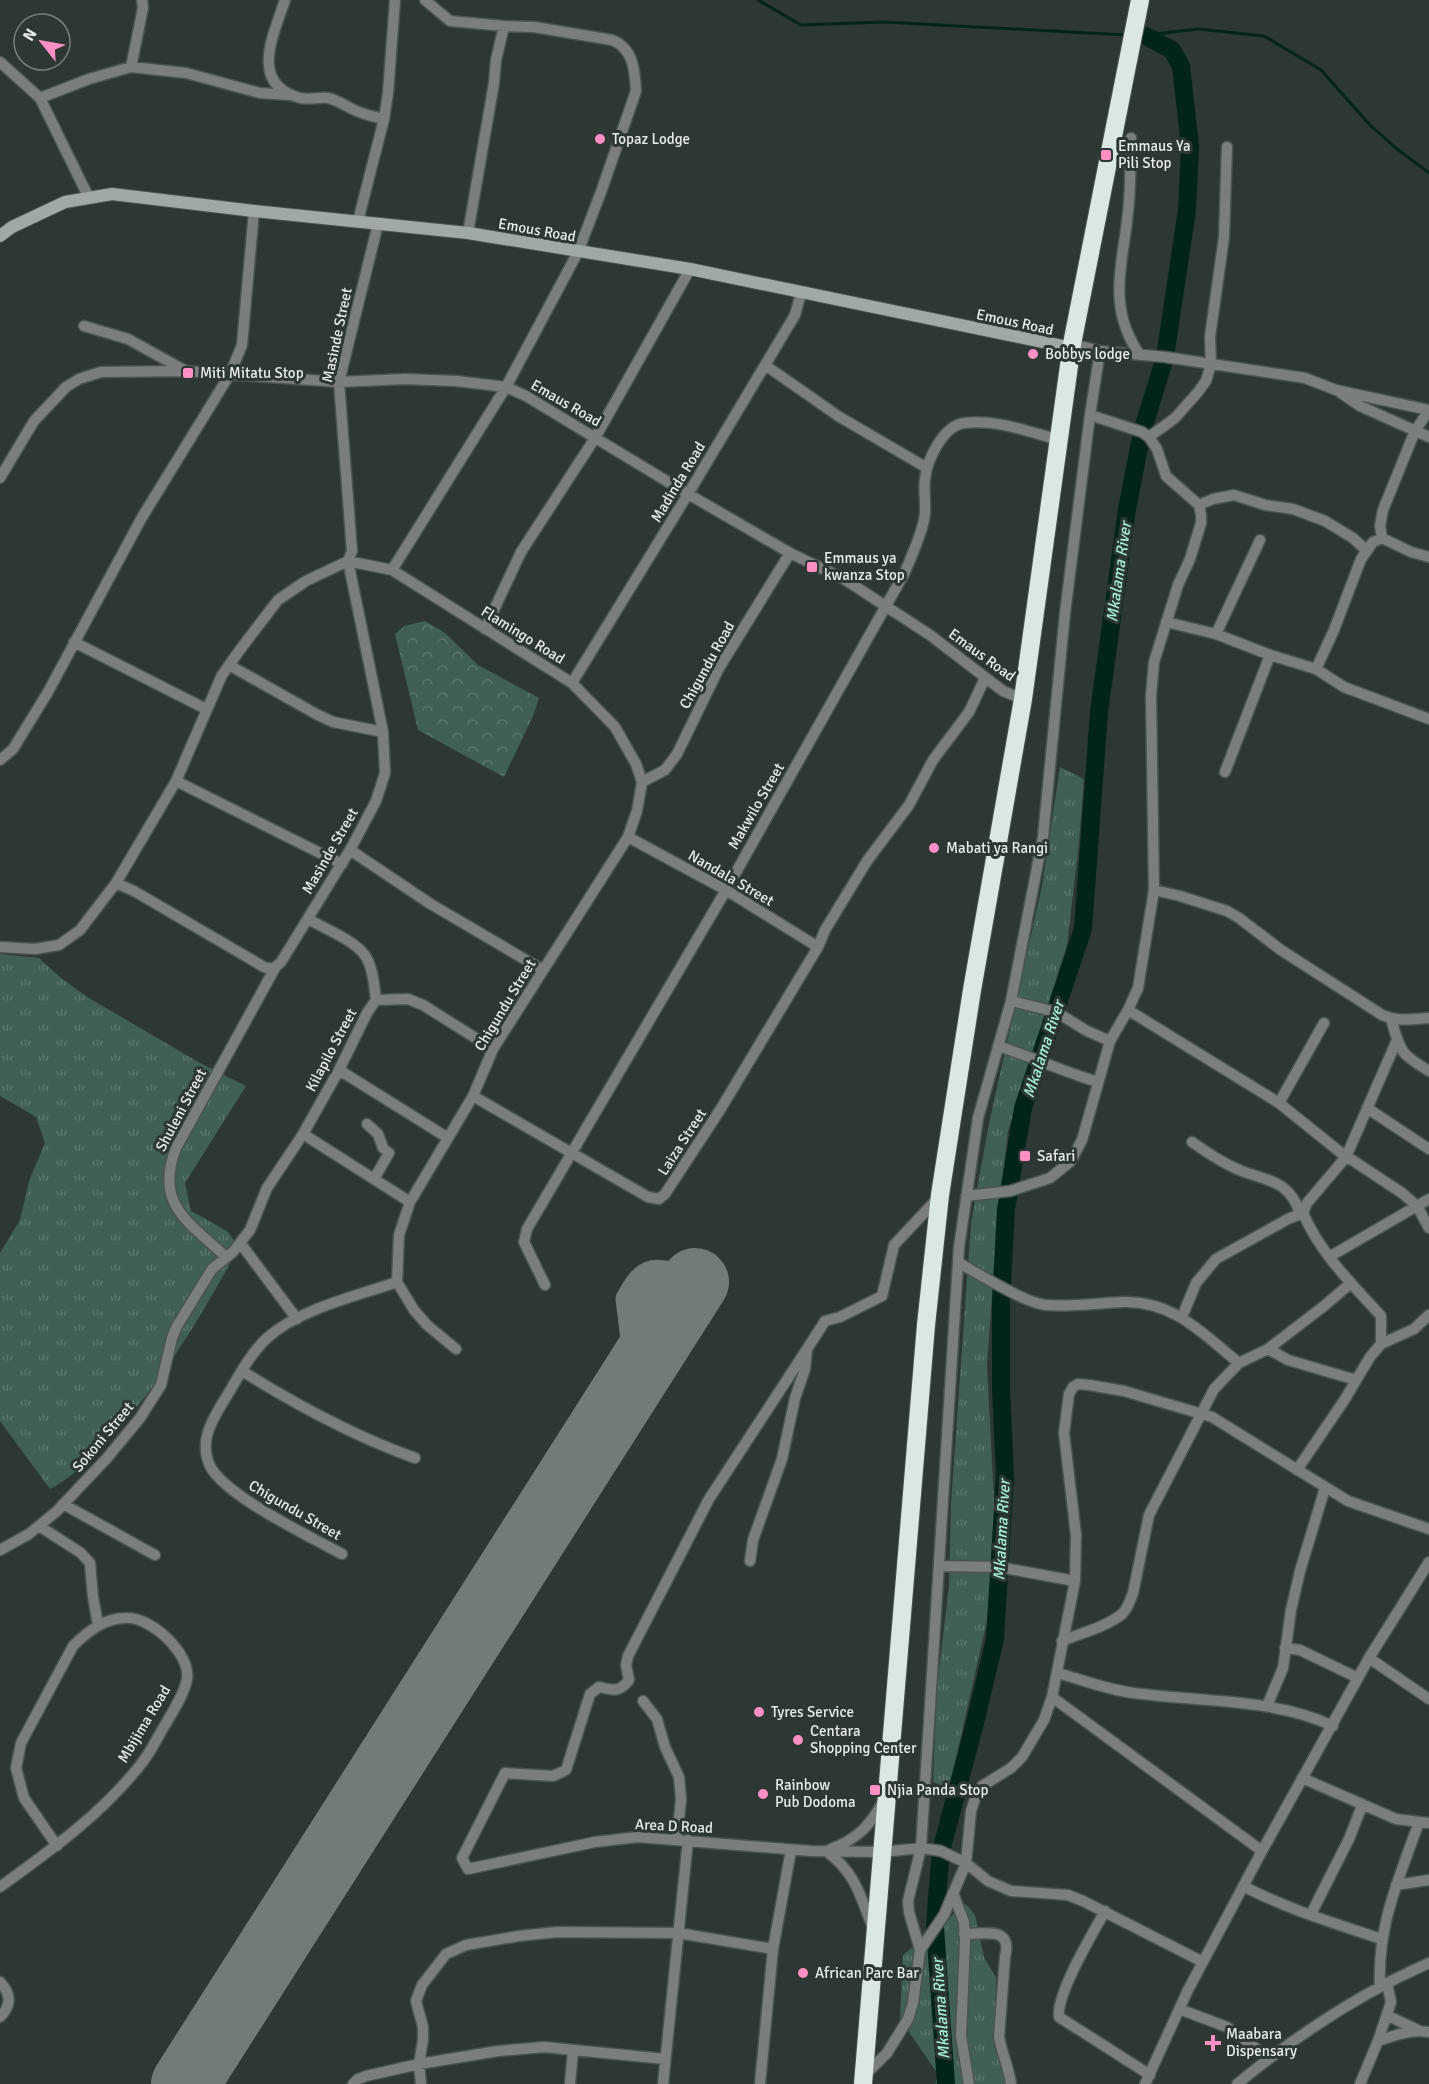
<svg xmlns="http://www.w3.org/2000/svg" width="1429" height="2084" viewBox="0 0 1429 2084" font-family="Signika,sans-serif">
<style>
.grass{fill:url(#grass-tufts)}
.forest{fill:url(#forest-crowns)}
.lines{fill:none;stroke-linecap:round;stroke-linejoin:round}
.stream{stroke:#03241b;stroke-width:3}
.river{stroke:#03241b;stroke-width:18}
.taxiway{stroke:#727b78;stroke-width:27}
.runway{stroke:#727b78;stroke-width:68}
.street-casing{stroke:#4b5450;stroke-width:13}
.secondary-casing{stroke:#4b5450;stroke-width:14}
.highway-casing{stroke:#4b5450;stroke-width:20}
.street{stroke:#7a7f7d;stroke-width:10}
.secondary{stroke:#a1a9a6;stroke-width:12}
.highway{stroke:#dbe7e2;stroke-width:18}
.poi-dot{fill:#fc8fc3;stroke:#2d3733;stroke-width:2}
.labels{text-anchor:middle;stroke-width:6;stroke-linejoin:round;paint-order:stroke}
.poi-label{font-size:15px;fill:#e6ece9;stroke:#2d3733;text-anchor:start}
.street-label{font-size:15px;fill:#e6ece9;stroke:#2d3733}
.water-label{font-size:16px;font-style:italic;fill:#a5f0d6;stroke:#2d3733}
</style>
<defs>
<pattern id="grass-tufts" width="24" height="20" patternUnits="userSpaceOnUse" patternTransform="scale(1.5)"><rect width="24" height="20" fill="#406055"/><path d="M3 7l-1-3M5 7V3M7 7l1-3M15 17l-1-3M17 17v-4M19 17l1-3" fill="none" stroke="#5c776d"/></pattern>
<pattern id="forest-crowns" width="20" height="18" patternUnits="userSpaceOnUse" patternTransform="scale(1.5)"><rect width="20" height="18" fill="#406055"/><path d="M2 6a3 3 0 1 1 6 0M12 15a3 3 0 1 1 6 0" fill="none" stroke="#5c776d"/></pattern>
</defs>
<rect width="100%" height="100%" fill="#2d3733"/>
<path class="grass" d="M1060 767 1084 779 1079 843 1067 945 1008 1131 997 1226 987 1366 995 1519 987 1621 949 1789 933 1782 937 1686 949 1586 951 1503 971 1223 989 1123 1042 886Z
M0 954 39 958 61 978 89 998 200 1063 246 1086 185 1183 191 1211 227 1231 239 1247C199 1320 156 1394 96 1452 81 1467 68 1480 50 1489L0 1421V1253L20 1220 29 1181 45 1143 36 1117 0 1096Z
M966 1904 975 1915 984 1957 996 1978 995 2044 1006 2084H935L938 2074 900 2019 903 1955Z"/>
<path class="forest" d="M425 621 445 633 478 665 539 698 533 716 504 777 418 730 395 634 404 626Z"/>
<g class="lines">
<path class="stream" d="M758 0 801 25 884 22 1125 35
M1138 36 1198 29 1264 36 1321 70 1370 125 1397 149 1429 173"/>
<path class="river" d="M946 2084 935 1928 937 1897 941 1851 975 1723 995 1639 1005 1475 1001 1388V1302L1006 1209 1023 1108 1083 929 1099 712 1127 509 1142 432 1165 357 1187 210 1190 146 1181 66 1172 50 1146 36"/>
<path class="taxiway" d="M638 1371 629 1299C633 1293 637 1284 643 1279 656 1266 679 1278 693 1285"/>
<path class="runway" d="M185 2084 695 1282"/>
<defs>
<path id="street" d="M285 0C274 34 248 84 300 98 309 100 319 97 328 98 339 100 351 110 362 113 369 116 377 117 384 119
M0 62 40 98 89 198
M131 67 186 73 260 93 290 95
M40 98 89 79 131 67 143 8 142 0
M1131 138C1130 163 1131 188 1128 212 1123 265 1106 307 1140 355
M358 221 384 119 388 93 395 0
M468 233 494 83 496 60 504 26
M84 326 128 339 184 370
M1072 344 1100 351 1165 357 1305 378 1336 390 1429 410
M765 365 838 416 927 468
M1341 393 1360 406 1429 437
M1429 410 1415 431 1383 510 1380 526 1382 538 1411 552 1429 557
M1149 437 1175 418 1198 392 1206 381 1211 364 1210 337 1224 237 1227 147
M0 478 34 421 66 387 79 379 101 372 184 371 339 382 405 379 456 381 506 387 526 396 688 494 790 553 844 579 930 635 1003 691 1023 699
M1199 505 1213 499 1234 495 1265 505 1293 509 1325 521 1353 538 1366 550
M392 570 506 387 578 252 601 192 636 91C635 70 633 48 612 40L534 27 504 26 450 21 425 0
M1166 622 1216 634 1270 655 1316 669 1344 687 1429 719
M485 629 521 552 595 438 690 269
M1216 634 1260 540
M74 642 206 709
M229 665 316 714 333 722 383 732
M1316 669 1334 630 1361 559 1373 542 1382 538
M572 683 688 494 795 315 801 293
M0 760 13 749 48 692 141 519 230 374 242 345 254 211
M1225 772 1270 655
M176 781 342 864
M642 782 665 770 677 754 719 668 790 553
M628 837 726 890 818 947
M350 850 429 903 543 970
M116 883 134 891 264 967C272 970 275 968 281 962L350 850 376 801 385 773 383 732 348 561 392 570 572 683 615 727 636 764 642 782
M1154 890 1180 896 1227 911 1239 918 1281 950 1382 1015C1398 1022 1412 1019 1429 1018
M308 919C324 928 353 940 364 954 373 966 374 985 376 1000
M0 947 35 949 59 945 80 930 116 883 176 781 222 675 242 647 278 600 306 581 348 561 352 551 339 382 378 224
M376 1000 408 999 423 1005 493 1049
M1011 1001 1056 1012 1087 1031 1110 1041
M1128 1010 1279 1103 1340 1152 1402 1193 1417 1206 1429 1228
M1391 1019C1401 1052 1399 1053 1429 1071
M998 1046C1032 1057 1064 1072 1098 1082
M339 1070 448 1138
M473 1096 648 1197 659 1199 665 1194 720 1110 818 947 825 930 867 861 909 805 933 760 969 712 985 678
M1279 1103 1324 1023
M1367 1108 1429 1149
M367 1124 378 1134 383 1148 389 1153 374 1179
M303 1134 410 1202
M1192 1142C1206 1152 1221 1162 1237 1169 1267 1182 1288 1178 1300 1213
M966 1196 1010 1191 1050 1178 1071 1161 1082 1140 1110 1041 1128 1010 1138 988 1154 890 1151 696 1154 662 1178 585 1190 559 1201 523V515L1199 505 1166 476 1157 449 1149 437 1142 432 1090 415
M241 1244 297 1319
M226 1257C189 1222 154 1205 176 1148L275 968
M1329 1257 1429 1199
M959 1263C979 1274 1025 1303 1046 1305 1071 1307 1098 1303 1124 1302 1174 1301 1203 1334 1239 1363
M545 1285 524 1242 527 1229 726 890 905 572C912 555 920 538 924 520 927 507 923 492 925 479 927 460 943 425 965 423 996 419 1030 432 1059 440
M1182 1317 1196 1283 1216 1259 1288 1219 1303 1213
M1381 1344V1316C1352 1284 1320 1253 1303 1213L1307 1203 1346 1157 1397 1040
M456 1349 427 1325 414 1310 397 1282 399 1235 410 1202 473 1096 493 1049 628 837 637 811 642 782
M807 1349 709 1499 628 1656 626 1665 629 1680C619 1693 613 1690 599 1687L590 1694 566 1770 553 1776 505 1773 462 1858 468 1869 595 1842 638 1837 811 1851 882 1852 921 1848 941 1851 966 1863 988 1881 1011 1891 1068 1895 1083 1901 1203 1962
M1268 1349 1288 1360 1356 1380
M242 1371C298 1406 353 1436 415 1458
M1297 1470 1345 1399 1370 1357 1381 1344 1414 1329 1429 1315
M63 1504 155 1555
M39 1526 81 1553 90 1563 93 1597 98 1625
M0 1550 29 1534 57 1511 107 1458 140 1418 161 1385 172 1338 177 1326 212 1269 233 1252 250 1230 267 1188 303 1134 339 1070 367 1013 376 1000
M342 1554C311 1537 225 1496 210 1466 199 1442 211 1422 223 1402 237 1380 248 1356 267 1338 299 1309 357 1296 397 1282
M750 1561 753 1540 782 1459 795 1398 805 1369 807 1349 825 1321 840 1317 882 1296 894 1245 939 1197
M939 1566 999 1567 1075 1581
M1062 1641C1081 1633 1106 1627 1122 1614 1128 1609 1130 1600 1133 1593L1149 1515 1214 1389 1239 1363 1268 1349 1324 1306 1351 1283
M1285 1648 1300 1650 1358 1678
M1369 1658 1429 1699
M1058 1673C1083 1680 1108 1690 1134 1693 1197 1702 1275 1698 1333 1726
M1052 1697 1262 1851
M643 1701 657 1719 665 1747 679 1777 681 1799 677 1839
M1267 1706 1283 1668 1291 1610 1300 1571 1325 1488
M1302 1778 1396 1819 1429 1823
M831 1849C857 1839 869 1827 883 1802
M826 1851C856 1873 860 1896 873 1928
M1396 1885 1429 1880
M1243 1886C1287 1909 1334 1923 1381 1939
M0 1887C51 1850 102 1814 141 1764 151 1752 157 1738 165 1725 173 1711 184 1695 187 1679 191 1654 152 1618 128 1618 106 1617 88 1631 73 1646L21 1743 16 1768 24 1798 57 1846
M953 1893 964 1922 965 1942 961 2036 969 2084
M1105 1911C1093 1933 1056 1994 1059 2017L1150 2075
M1311 1914 1349 1839 1362 1806
M964 1934C985 1934 1013 1926 1005 1957L999 2037C1002 2054 1009 2068 1011 2084
M920 1950 909 1912 908 1901 921 1848 959 1247 978 1118 1011 1001 1043 837 1065 613 1090 415 1100 351
M0 1982C11 1994 12 2005 0 2017
M1380 1987C1377 1925 1399 1879 1419 1822
M1179 2009 1227 2027 1269 2058
M1388 2016 1418 2030
M1378 2041 1391 2002 1387 1983
M864 2076 887 2053 908 2019 913 2003 920 1950 944 1915 966 1863 971 1811 976 1796 982 1786 1011 1768 1022 1757 1044 1720 1052 1697 1075 1581 1076 1535 1064 1433 1069 1394 1073 1387 1078 1384 1089 1385 1124 1391 1212 1417 1348 1501 1429 1529
M353 2084 358 2079 366 2076 419 2064 498 2051 544 2047 665 2059
M421 2084 419 2064 423 2040V2027L416 2001 422 1985 446 1954 466 1945 519 1936 557 1932 678 1933 773 1949
M570 2084 573 2050
M663 2084 688 1840
M760 2084 773 1949 791 1850
M1145 2084 1188 1990 1262 1851 1369 1658 1429 1562
M1237 2084C1297 2035 1358 1994 1429 1963
M1360 2084 1378 2041C1396 2035 1411 2029 1429 2032"/>
<path id="secondary" d="M0 236 12 227 65 202 112 194 254 211 468 233 690 269 1072 348"/>
<path id="highway" d="M863 2084 926 1325 940 1195 972 990 1023 699 1072 344 1140 0"/>
</defs>
<use href="#street" class="street-casing"/>
<use href="#secondary" class="secondary-casing"/>
<use href="#highway" class="highway-casing"/>
<use href="#street" class="street"/>
<use href="#secondary" class="secondary"/>
<use href="#highway" class="highway"/>
</g>
<g class="poi-dot">
<circle cx="600" cy="139" r="6"/>
<rect x="1100" y="149" width="12" height="12" rx="3"/>
<circle cx="1033" cy="354" r="6"/>
<rect x="182" y="367" width="12" height="12" rx="3"/>
<rect x="806" y="561" width="12" height="12" rx="3"/>
<circle cx="934" cy="848" r="6"/>
<rect x="1019" y="1150" width="12" height="12" rx="3"/>
<circle cx="759" cy="1712" r="6"/>
<circle cx="798" cy="1740" r="6"/>
<rect x="869" y="1784" width="12" height="12" rx="3"/>
<circle cx="763" cy="1794" r="6"/>
<circle cx="803" cy="1973" r="6"/>
<path d="M1210 2034h6v6h6v6h-6v6h-6v-6h-6v-6h6z"/>
</g>
<g class="labels">
<g class="poi-label">
<text x="612" y="144">Topaz Lodge</text>
<text x="1118" y="151">Emmaus Ya<tspan x="1118" dy="17">Pili Stop</tspan></text>
<text x="1045" y="359">Bobbys lodge</text>
<text x="200" y="378">Miti Mitatu Stop</text>
<text x="824" y="563">Emmaus ya<tspan x="824" dy="17">kwanza Stop</tspan></text>
<text x="946" y="853">Mabati ya Rangi</text>
<text x="1037" y="1161">Safari</text>
<text x="771" y="1717">Tyres Service</text>
<text x="810" y="1736">Centara<tspan x="810" dy="17">Shopping Center</tspan></text>
<text x="775" y="1790">Rainbow<tspan x="775" dy="17">Pub Dodoma</tspan></text>
<text x="887" y="1795">Njia Panda Stop</text>
<text x="815" y="1978">African Parc Bar</text>
<text x="1226" y="2039">Maabara<tspan x="1226" dy="17">Dispensary</tspan></text>
</g>
<g class="street-label">
<text transform="translate(537 230) rotate(10)" y="5">Emous Road</text>
<text transform="translate(1015 322) rotate(12)" y="5">Emous Road</text>
<text transform="translate(337 335) rotate(-78)" y="5">Masinde Street</text>
<text transform="translate(566 403) rotate(30)" y="5">Emaus Road</text>
<text transform="translate(678 482) rotate(-59)" y="5">Madinda Road</text>
<text transform="translate(523 635) rotate(32)" y="5">Flamingo Road</text>
<text transform="translate(982 655) rotate(36)" y="5">Emaus Road</text>
<text transform="translate(707 665) rotate(-61)" y="5">Chigundu Road</text>
<text transform="translate(756 806) rotate(-60)" y="5">Makwilo Street</text>
<text transform="translate(330 851) rotate(-60)" y="5">Masinde Street</text>
<text transform="translate(731 878) rotate(30)" y="5">Nandala Street</text>
<text transform="translate(505 1005) rotate(-59)" y="5">Chigundu Street</text>
<text transform="translate(331 1050) rotate(-62)" y="5">Kilapilo Street</text>
<text transform="translate(181 1110) rotate(-62)" y="5">Shuleni Street</text>
<text transform="translate(682 1142) rotate(-57)" y="5">Laiza Street</text>
<text transform="translate(103 1437) rotate(-50)" y="5">Sokoni Street</text>
<text transform="translate(295 1510) rotate(30)" y="5">Chigundu Street</text>
<text transform="translate(144 1724) rotate(-59)" y="5">Mbijima Road</text>
<text transform="translate(674 1826) rotate(3)" y="5">Area D Road</text>
</g>
<g class="water-label">
<text transform="translate(1118 572) rotate(-82)" y="6">Mkalama River</text>
<text transform="translate(1043 1049) rotate(-72)" y="6">Mkalama River</text>
<text transform="translate(1001 1530) rotate(-87)" y="6">Mkalama River</text>
<text transform="translate(940 2009) rotate(-94)" y="6">Mkalama River</text>
</g>
</g>
<g transform="translate(42 42) rotate(301)"><circle r="28" fill="#2d3733" stroke="#777f7c" stroke-width="1.5"/>
<path d="M0-4.5L10 22L0 15L-10 22Z" fill="#fc8fc3"/>
<text y="-9" font-size="16" font-weight="bold" text-anchor="middle" fill="#e6ece9">N</text>
</g>
</svg>
